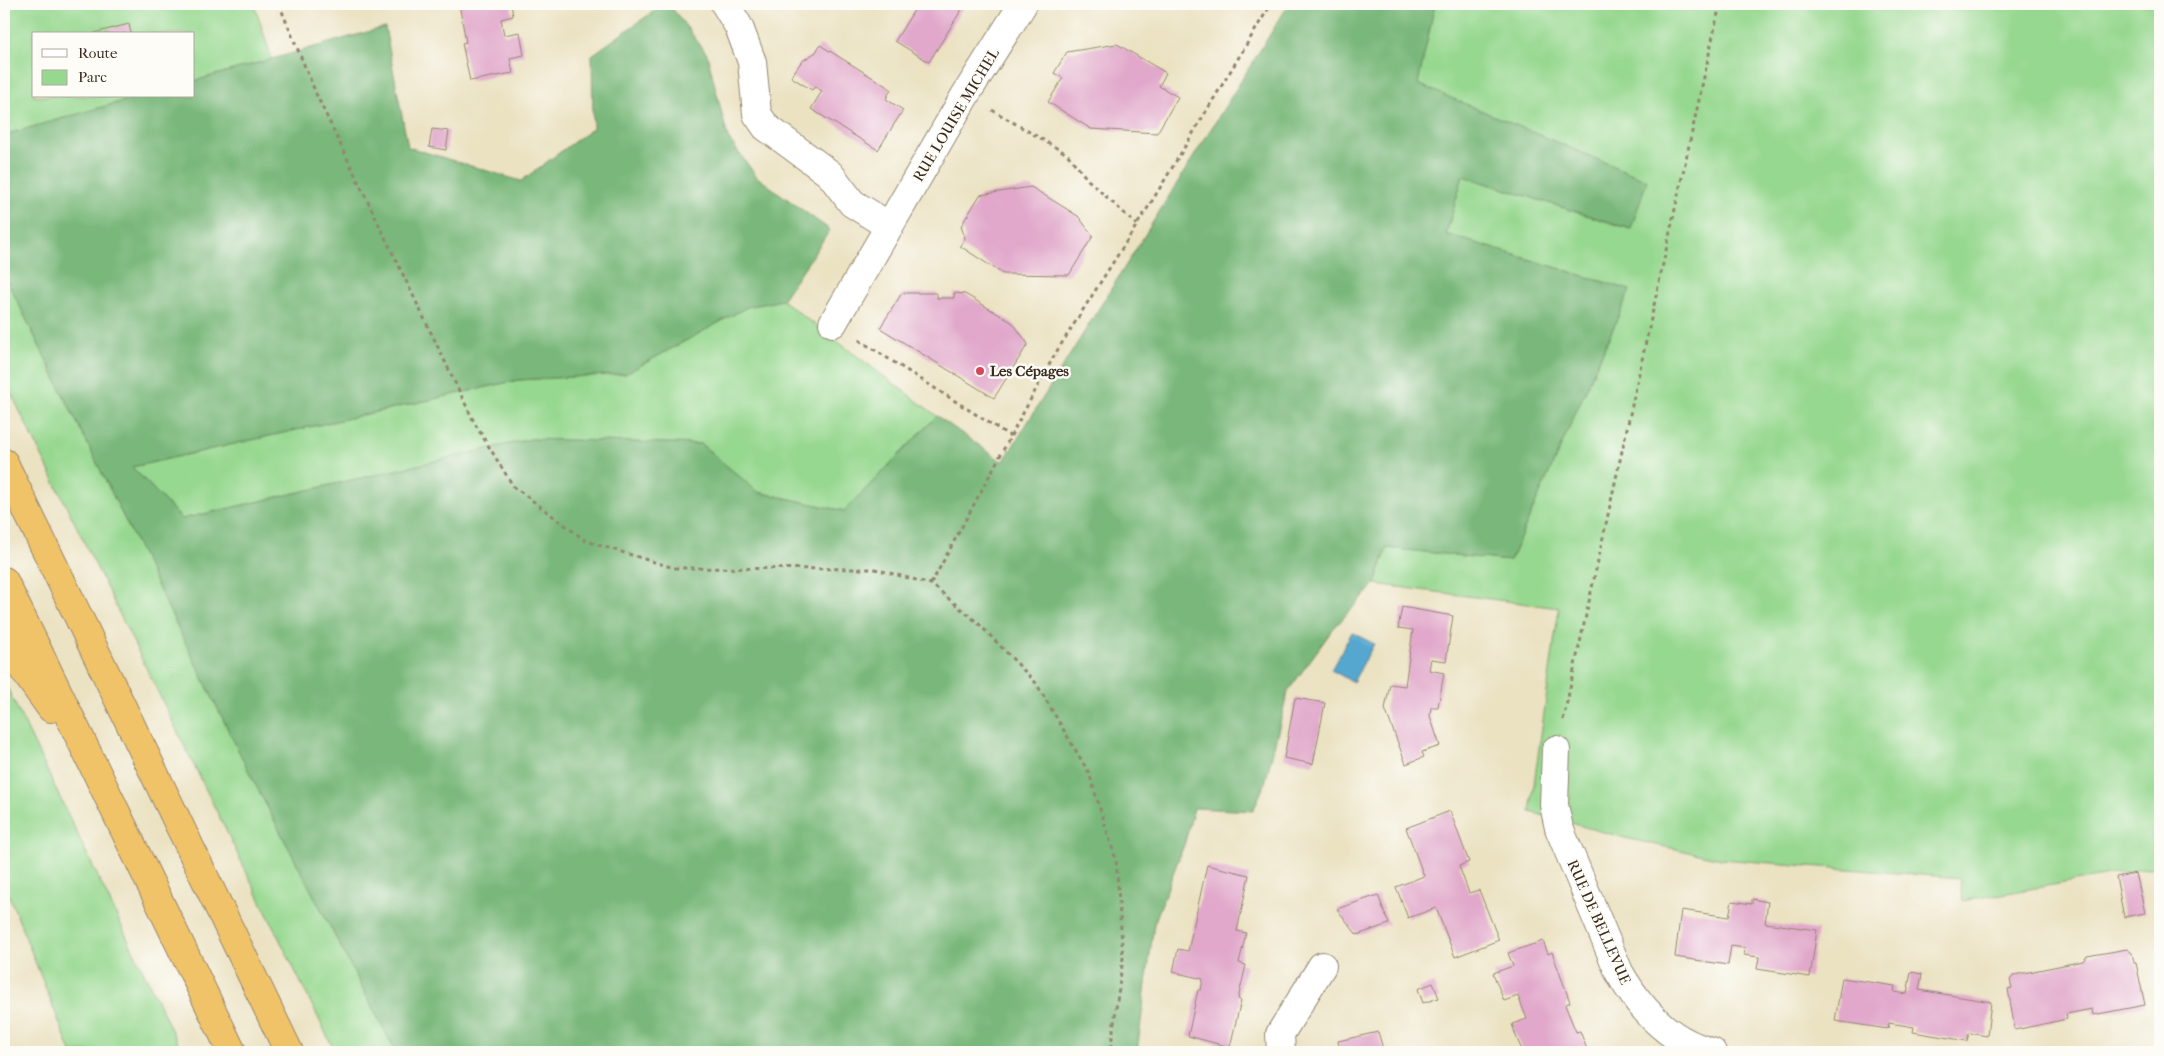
<svg xmlns="http://www.w3.org/2000/svg" width="2164" height="1056" viewBox="0 0 2164 1056" font-family="'IM FELL French Canon',serif">
<style>
.green{fill:#97d890;stroke:#698157}
.forest{fill:#79b87a;stroke:#5a714c}
.water{fill:#54a7cf;stroke:#486876}
.building{fill:#e1a8cb}
.lines{fill:none;stroke-linecap:round;stroke-linejoin:round}
.minor-casing{stroke:#938670;stroke-width:30}
.trunk-casing{stroke:#938670;stroke-width:30}
.path{stroke:#938670;stroke-width:3;stroke-dasharray:4 4;stroke-linecap:butt}
.minor{stroke:#fff;stroke-width:28}
.trunk{stroke:#f1c369;stroke-width:28}
.poi-dot{fill:#d1495b;stroke:#fdfcf7;stroke-width:2}
.labels{text-anchor:middle;stroke-width:5;stroke-linejoin:round;paint-order:stroke}
.street-label{font-size:15px;fill:#3b2a1e;stroke:#fdfcf7}
.poi-label{font-size:15px;font-weight:bold;fill:#3b2a1e;stroke:#fdfcf7;text-anchor:start}
</style>
<rect width="100%" height="100%" fill="#fdfcf7"/>
<filter id="ink" filterUnits="userSpaceOnUse"><feTurbulence type="fractalNoise" baseFrequency=".02" numOctaves="2"/><feDisplacementMap in="SourceGraphic" scale="10" xChannelSelector="R" yChannelSelector="G"/><feConvolveMatrix kernelMatrix="1 2 1 2 8 2 1 2 1" color-interpolation-filters="sRGB"/></filter>
<filter id="wash" filterUnits="userSpaceOnUse"><feTurbulence type="fractalNoise" baseFrequency=".0096" numOctaves="4" result="noise"/><feDisplacementMap in="SourceGraphic" scale="20" xChannelSelector="R" yChannelSelector="G"/><feGaussianBlur stdDeviation="1.12" result="paint"/><feColorMatrix in="noise" values="0 0 0 0 0 0 0 0 0 0 0 0 0 0 0 0 0 1.4 0 .05"/><feComposite in="paint" operator="in"/></filter>
<g filter="url(#wash)">
<rect width="100%" height="100%" fill="#ebe2c2"/>
<path class="green" d="M4 4H254L272 59 194 81V34H34V96H141L4 135Z
M1435 4H2160V866L1962 901 1960 878 1721 859 1625 838 1530 812 1559 608 1375 584 1387 548 1510 561 1630 290 1446 234 1463 176 1630 229 1646 180 1417 84Z
M4 274 252 778 396 1052H335L4 379Z
M782 300 937 416 845 511 757 492 701 444 531 439 182 519 132 467 518 380 625 374 747 307Z
M4 681 182 1052H133L131 1048 114 1052H71L4 883Z"/>
<path class="forest" d="M664 4H669L707 54 728 138 757 177 830 230 782 300 747 307 625 374 518 380 132 467 182 519 531 439 701 444 758 492 844 511 937 416 1003 462 1289 4H1435L1418 84 1647 180 1631 229 1463 176 1446 234 1630 290 1510 561 1387 548 1375 584 1333 629 1288 691 1265 783 1253 811 1194 808 1185 842 1154 924 1137 1052H396L252 778 4 274V135L141 96H194V81L385 27 408 147 521 181 593 128 592 55Z"/>
<path class="water" d="M1352 632 1374 644 1353 682 1331 670Z"/>
<g id="blocks">
<path class="building" d="M459 4H511L513 16 501 19 504 35 520 32 524 55 510 58 513 73 470 81 462 43 466 42Z
M918 4H965L929 62 895 41Z
M129 24 131 34H94V33Z
M1117 44 1166 73 1159 86 1178 97 1157 133 1091 129 1048 102 1063 78 1054 73 1067 52Z
M820 45 891 89 886 99 903 110 878 150 811 109 822 91 815 87 812 90 791 77 801 62 816 52Z
M432 129 449 131 446 150 429 147Z
M1031 187 1078 216 1093 236 1069 275 1003 274 960 246 965 238 961 226 980 195Z
M902 293H937V298H954V293L965 294 1013 323 1028 344 994 398 880 328Z
M1402 607 1453 616 1446 661 1431 659 1429 670 1444 673 1438 707H1431L1430 716 1440 746 1422 752 1424 757 1406 764 1385 709 1390 684 1405 686 1413 630 1398 628Z
M1295 698 1325 703 1313 764 1284 758Z
M1450 811 1469 862 1459 866 1469 893 1479 890 1499 940 1455 957 1436 908 1408 918 1396 887 1424 876 1406 828Z
M1207 865 1249 875 1237 931 1246 933 1239 963 1246 965 1238 999 1241 1000 1230 1047 1188 1036 1198 990H1201L1203 979 1173 972 1178 949 1188 951Z
M2136 873 2145 913 2124 917 2116 877Z
M1378 895 1389 924 1357 935 1337 909Z
M1752 899 1768 902 1765 923 1817 930 1810 977 1757 969 1759 957 1744 955 1745 948 1731 946 1728 965 1675 957 1681 910 1729 917 1732 901 1752 904Z
M1543 941 1548 954 1552 952 1570 1002 1565 1005 1576 1032 1580 1031 1588 1052H1539L1538 1048 1523 1052 1517 1039 1512 1024 1527 1019 1518 996 1504 1001 1493 973 1513 966 1508 953Z
M2127 949 2132 953 2134 963H2136L2145 1005 2093 1015 2092 1009 2066 1014 2067 1019 2015 1030 2008 989 2012 988 2010 980 2014 975 2083 961 2087 956Z
M1911 972 1922 974 1919 990 1991 1002 1987 1036 1969 1033 1967 1041 1913 1032 1914 1027 1889 1023 1888 1029 1835 1021 1842 978 1895 986 1894 992 1907 994Z
M1433 983 1439 998 1423 1003 1418 989Z
M1378 1032 1384 1052H1340L1338 1041Z"/>
</g>
</g>
<g filter="url(#ink)">
<use href="#blocks" fill-opacity="0" stroke="#938670" stroke-width="1"/>
<g class="lines">
<defs>
<path id="minor" d="M725 4 739 27 752 62 757 114 766 127 830 174 852 203 889 226
M833 323 966 94 1023 4
M1556 750 1554 805 1559 828 1619 972C1640 1009 1670 1042 1712 1052
M1281 1052 1280 1034 1322 966"/>
<path id="trunk" d="M4 463 289 1052
M4 581 232 1052
M4 633 18 662 51 708"/>
</defs>
<use href="#minor" class="minor-casing"/>
<use href="#trunk" class="trunk-casing"/>
<path class="path" d="M279 4 317 96 475 424 513 486 586 541 674 568 875 569 931 584 978 623 1036 683 1089 773 1116 860 1123 958 1110 1052
M992 110 1067 154 1088 180 1137 225
M859 340 1010 436
M931 584 1055 354 1152 201 1271 4
M1563 720 1720 4"/>
<use href="#minor" class="minor"/>
<use href="#trunk" class="trunk"/>
</g>
</g>
<circle class="poi-dot" cx="980" cy="371" r="5"/>
<g class="labels">
<g class="street-label">
<text transform="translate(956 115) rotate(-59)" y="5">RUE LOUISE MICHEL</text>
<text transform="translate(1599 922) rotate(66)" y="5">RUE DE BELLEVUE</text>
</g>
<g class="poi-label">
<text x="990" y="376">Les Cépages</text>
</g>
</g>
<rect width="2164" height="1056" fill="none" stroke="#fdfcf7" stroke-width="20"/>
<rect x="32" y="32" width="162" height="65" fill="#fdfcf7" stroke="#afa8a0"/>
<rect x="42" y="49" width="25" height="8" fill="#ffffff" stroke="#afa8a0"/>
<text x="78" y="58" font-size="15" fill="#3b2a1e">Route</text>
<rect x="42" y="70" width="25" height="15" fill="#97d890" stroke="#afa8a0"/>
<text x="78" y="82" font-size="15" fill="#3b2a1e">Parc</text>
</svg>
